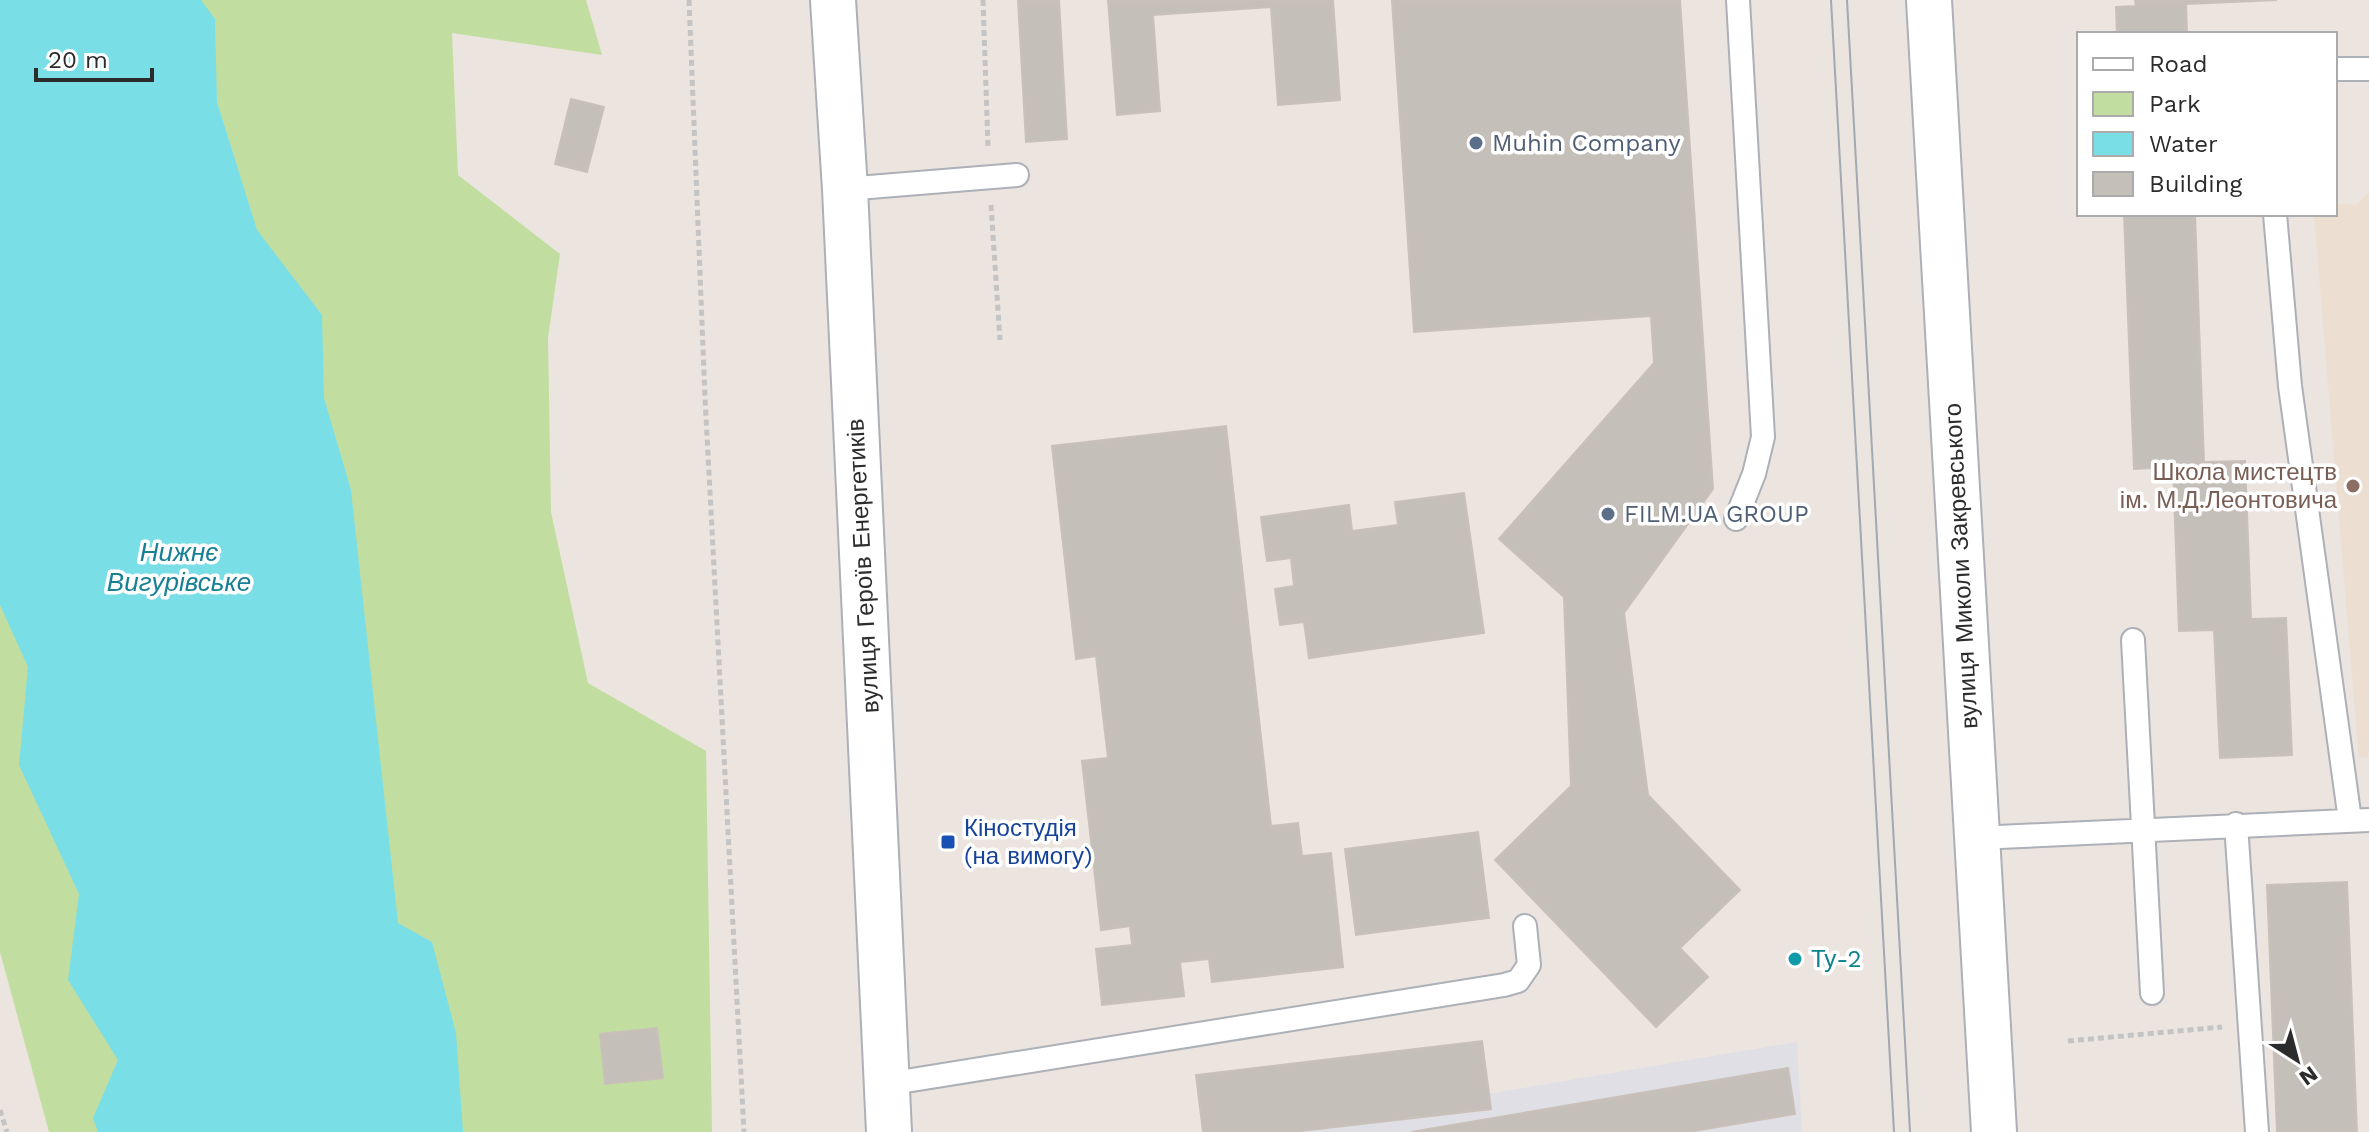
<svg xmlns="http://www.w3.org/2000/svg" width="2369" height="1132" viewBox="0 0 2369 1132" font-family="'Work Sans',sans-serif">
<style>
.industrial{fill:#e0dfe5}
.education{fill:#ecded0}
.green{fill:#c1dea0}
.water{fill:#7adee6}
.building{fill:#c5bfba;stroke:#c8c0b9;stroke-width:2}
.lines{fill:none;stroke-linecap:round;stroke-linejoin:round}
.lane-casing{stroke:#acb0b7;stroke-width:26}
.secondary-casing{stroke:#acb0b7;stroke-width:48}
.path{stroke:#c4c4c4;stroke-width:5;stroke-dasharray:6 4;stroke-linecap:butt}
.lane{stroke:#fff;stroke-width:22}
.secondary{stroke:#fff;stroke-width:44}
.tram{stroke:#a2a8b4;stroke-width:2}
.service-dot{fill:#5c6f8a;stroke:#fff;stroke-width:3}
.education-dot{fill:#8d6e63;stroke:#fff;stroke-width:3}
.transit-dot{fill:#1a4fb4;stroke:#fff;stroke-width:3}
.culture-dot{fill:#0f9aa8;stroke:#fff;stroke-width:3}
.labels{text-anchor:middle;stroke-width:7;stroke-linejoin:round;paint-order:stroke}
.service-label{font-size:24px;fill:#4e5e75;stroke:#fff;text-anchor:start}
.education-label{font-size:24px;fill:#785e54;stroke:#fff;text-anchor:end}
.street-label{font-size:24px;fill:#2c2c2c;stroke:#fff}
.transit-label{font-size:24px;fill:#164399;stroke:#fff;text-anchor:start}
.culture-label{font-size:24px;fill:#0d838f;stroke:#fff;text-anchor:start}
.water-label{font-size:26px;font-style:italic;fill:#188094;stroke:#fff}
</style>
<rect width="100%" height="100%" fill="#ece4df"/>
<path class="industrial" d="M1797 1042 1802 1132H1260Z"/>
<path class="education" d="M2369 192V757L2359 758 2314 214H2335V203L2356 205Z"/>
<path class="green" d="M0 0H586L602 55 452 33 458 175 560 254 548 338 551 512 588 683 706 751 712 1132H49L0 952Z"/>
<path class="water" d="M0 0H201L215 19 217 102 257 230 322 315 324 398 351 490 398 923 432 942 456 1033 463 1132H98L93 1118 118 1060 68 980 79 894 19 765 28 667 0 605Z"/>
<path class="building" d="M1018 0H1059L1067 139 1026 142Z
M1108 0H1333L1340 100 1278 105 1271 7 1153 15 1160 111 1117 115Z
M1392 0H1680L1713 489 1624 613 1648 795 1740 890 1680 948 1708 977 1656 1027 1495 860 1571 786 1564 597 1499 539 1654 363 1651 316 1414 332Z
M2135 0H2277L2186 4 2187 34H2117L2116 7 2136 6Z
M571 99 604 107 587 172 555 164Z
M2124 214H2195L2204 462 2245 461 2251 619 2286 618 2292 755 2220 758 2214 630 2179 631 2173 467 2134 469Z
M1226 426 1271 826 1298 823 1302 856 1331 853 1343 967 1212 982 1209 959 1180 962 1184 996 1102 1005 1096 949 1132 945 1130 926 1101 930 1082 761 1108 758 1096 656 1076 659 1052 446Z
M1464 493 1484 633 1309 658 1304 622 1280 625 1275 589 1294 586 1291 558 1267 561 1261 517 1349 505 1352 531 1398 525 1395 502Z
M1478 832 1489 918 1356 935 1345 849Z
M2347 882 2357 1132H2277L2267 885Z
M657 1028 663 1078 605 1084 600 1034Z
M1482 1041 1491 1109 1292 1132H1203L1196 1075Z
M1788 1068 1795 1114 1688 1132H1411Z"/>
<g class="lines">
<defs>
<path id="lane" d="M2335 69H2369
M845 189 1017 175
M2275 214 2290 386 2350 820
M1736 519 1754 474 1763 437 1738 0
M2133 640 2152 993
M2236 824 2257 1132
M1977 838 2369 820
M887 1084 1504 985 1518 981 1529 965 1525 926"/>
<path id="secondary" d="M833 0 845 189 889 1132
M1929 0 1994 1132"/>
</defs>
<use href="#lane" class="lane-casing"/>
<use href="#secondary" class="secondary-casing"/>
<path class="path" d="M689 0 705 398 744 1132
M983 0 988 147
M991 205 1000 340
M2068 1041 2222 1027
M0 1110 7 1132"/>
<use href="#lane" class="lane"/>
<use href="#secondary" class="secondary"/>
<path class="tram" d="M1831 0 1894 1132
M1847 0 1910 1132"/>
</g>
<g class="service-dot">
<circle cx="1476" cy="143" r="8"/>
<circle cx="1608" cy="514" r="8"/>
</g>
<circle class="education-dot" cx="2353" cy="486" r="8"/>
<rect class="transit-dot" x="940" y="834" width="16" height="16" rx="4"/>
<circle class="culture-dot" cx="1795" cy="959" r="8"/>
<g class="labels">
<g class="service-label">
<text x="1492" y="151">Muhin Company</text>
<text x="1624" y="522">FILM.UA GROUP</text>
</g>
<g class="education-label">
<text x="2337" y="480">Школа мистецтв<tspan x="2337" dy="28">ім. М.Д.Леонтовича</tspan></text>
</g>
<g class="street-label">
<text transform="translate(863 566) rotate(-93)" y="8">вулиця Героїв Енергетиків</text>
<text transform="translate(1961 566) rotate(-93)" y="8">вулиця Миколи Закревського</text>
</g>
<g class="transit-label">
<text x="964" y="836">Кіностудія<tspan x="964" dy="28">(на вимогу)</tspan></text>
</g>
<g class="culture-label">
<text x="1811" y="967">Ту-2</text>
</g>
<g class="water-label">
<text x="179" y="561">Нижнє<tspan x="179" dy="30">Вигурівське</tspan></text>
</g>
</g>
<rect x="2077" y="32" width="260" height="184" fill="#ffffff" stroke="#ababab" stroke-width="2"/>
<rect x="2093" y="58" width="40" height="12" fill="#ffffff" stroke="#ababab" stroke-width="2"/>
<text x="2149" y="72" font-size="24" fill="#2c2c2c">Road</text>
<rect x="2093" y="92" width="40" height="24" fill="#c1dea0" stroke="#ababab" stroke-width="2"/>
<text x="2149" y="112" font-size="24" fill="#2c2c2c">Park</text>
<rect x="2093" y="132" width="40" height="24" fill="#7adee6" stroke="#ababab" stroke-width="2"/>
<text x="2149" y="152" font-size="24" fill="#2c2c2c">Water</text>
<rect x="2093" y="172" width="40" height="24" fill="#c5bfba" stroke="#ababab" stroke-width="2"/>
<text x="2149" y="192" font-size="24" fill="#2c2c2c">Building</text>
<g transform="translate(2297 1060) rotate(144)" stroke="#ffffff" stroke-width="6" paint-order="stroke">
<path d="M0-6L14 30L0 20L-14 30Z" fill="#2c2c2c"/>
<text y="-12" font-size="22" font-weight="bold" text-anchor="middle" fill="#2c2c2c">N</text>
</g>
<path d="M36 68v12h116v-12" fill="none" stroke="#2c2c2c" stroke-width="4"/>
<text x="48" y="68" font-size="24" fill="#2c2c2c" stroke="#ffffff" stroke-width="6" paint-order="stroke">20 m</text>
</svg>
